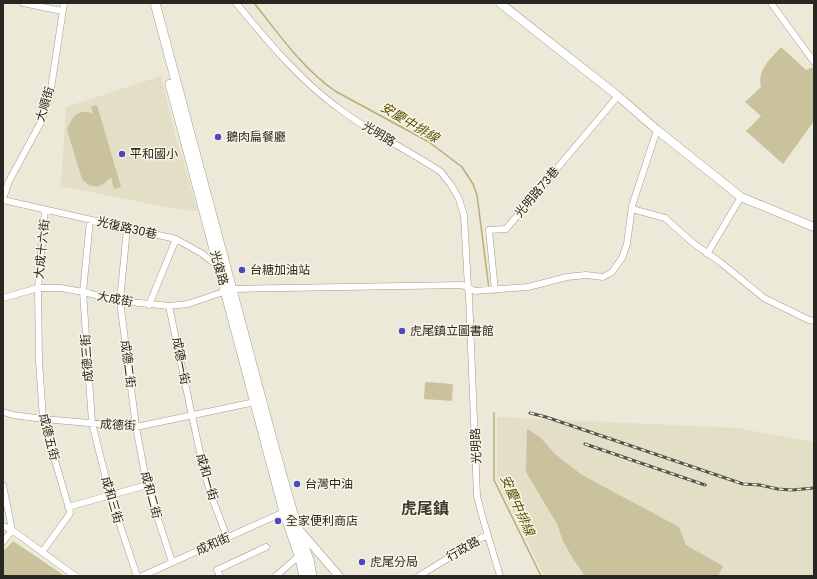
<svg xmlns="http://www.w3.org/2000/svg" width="817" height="579" viewBox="0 0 817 579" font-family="Roboto,'Noto Sans TC',sans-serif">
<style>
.built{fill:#e3dec6}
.green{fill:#c9c29d}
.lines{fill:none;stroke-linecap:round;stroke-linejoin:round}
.stream{stroke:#b9ad76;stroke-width:1.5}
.minor-casing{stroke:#a09d8d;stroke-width:7}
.tertiary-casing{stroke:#a09d8d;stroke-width:9}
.secondary-casing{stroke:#a09d8d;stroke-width:10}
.minor{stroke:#fff;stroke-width:6}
.tertiary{stroke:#fff;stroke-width:8}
.secondary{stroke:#fff;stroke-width:9}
.rail-casing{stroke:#55544b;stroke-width:3}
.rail{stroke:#f9f6e5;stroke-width:1.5;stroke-dasharray:4.5;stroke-linecap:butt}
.poi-dot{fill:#4a49c0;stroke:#f9f6e5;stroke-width:1.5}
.labels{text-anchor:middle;stroke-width:3;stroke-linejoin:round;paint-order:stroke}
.street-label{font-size:12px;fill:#282721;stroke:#f9f6e5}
.poi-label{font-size:12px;fill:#282721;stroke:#f9f6e5;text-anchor:start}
.water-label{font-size:13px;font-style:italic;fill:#5f520e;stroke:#f9f6e5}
.district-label{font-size:16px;font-weight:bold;fill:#3d3a2d;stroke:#f9f6e5}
</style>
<rect width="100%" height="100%" fill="#ece9d8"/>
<path class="built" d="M161 76 176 138 198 211 176 209 61 186 66 107Z
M497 417 737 428 814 442V576H544L497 479Z"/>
<path class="green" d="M781 47 806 70 813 67 814 69V121L783 164 746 131 761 116 745 102 761 87C757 69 770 60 781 47Z
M97 105 121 187 114 189 111 177C102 187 93 191 82 179L67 130C71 118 79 107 93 114L91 106Z
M425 382 453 384 452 401 424 399Z
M527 429 540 437 555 454 582 475 679 527 686 545 723 566 718 576H583V573L573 559 563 541 557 524 526 472Z
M13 541 65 576H3V552Z"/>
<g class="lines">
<path class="stream" d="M254 3C279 34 302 68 335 91L429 142 462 167 473 184 477 195 489 289
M494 413V480L541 576"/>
<defs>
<path id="minor" d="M23 3 62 11
M236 3C269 43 302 83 345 113 375 135 410 151 441 172L451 185 459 199 464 215 468 288 469 296 477 496 483 519 500 576
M771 3 814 62
M3 199 9 181 41 122 50 95 64 3
M3 200 176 239 201 253 219 267
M632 209 665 218 693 243 720 262 764 298 809 320 814 321
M90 220 83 292 92 423 110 495 137 576
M127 228 120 301 136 427 147 485 172 562
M707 254 741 197
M495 290 489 230 506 229 618 96
M3 298 38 288H61L83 292 120 301 169 306 188 304 232 289 462 285 475 291 528 287 567 277 586 275 603 277 612 272 622 258 627 244 632 206 657 130
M149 305 176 239
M169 306 192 416 205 475 211 495 227 537
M3 412 13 415 43 419 136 427 255 402
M3 485 12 530 3 542
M68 507 147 485
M3 526 12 530 75 576
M42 552 69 515 70 512 43 419 39 361 38 288 45 210
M142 576 284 512
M220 576 217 570 266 547
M276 576 300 555
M419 576 481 538 488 536"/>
<path id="tertiary" d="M500 3 618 96 657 130 741 197 814 227
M300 531 339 576"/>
<path id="secondary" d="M155 3 276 454 297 528 309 560 312 576
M170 84 284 512 299 555 304 576"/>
</defs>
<use href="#minor" class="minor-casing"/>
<use href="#tertiary" class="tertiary-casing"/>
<use href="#secondary" class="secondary-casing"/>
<use href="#minor" class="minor"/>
<use href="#tertiary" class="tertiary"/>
<use href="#secondary" class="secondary"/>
<defs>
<path id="rail" d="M530 413 546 417 743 484 760 485 778 489 792 490 814 488
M585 444 705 485"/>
</defs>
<use href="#rail" class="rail-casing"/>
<use href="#rail" class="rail"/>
</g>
<g class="poi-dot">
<circle cx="218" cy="137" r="4"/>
<circle cx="122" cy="154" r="4"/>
<circle cx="242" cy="270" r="4"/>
<circle cx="402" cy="331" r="4"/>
<circle cx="297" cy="484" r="4"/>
<circle cx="278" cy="521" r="4"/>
<circle cx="362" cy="562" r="4"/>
</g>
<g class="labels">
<g class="street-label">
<text transform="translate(45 104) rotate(-73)" y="4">大順街</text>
<text transform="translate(379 134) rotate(31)" y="4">光明路</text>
<text transform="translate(537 192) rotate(-50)" y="4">光明路73巷</text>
<text transform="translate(127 228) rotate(13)" y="4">光復路30巷</text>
<text transform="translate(42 249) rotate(-84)" y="4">大成十六街</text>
<text transform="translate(219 268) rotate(74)" y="4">光復路</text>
<text transform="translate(115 299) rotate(11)" y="4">大成街</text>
<text transform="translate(87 358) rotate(-94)" y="4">成德三街</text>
<text transform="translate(181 361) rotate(79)" y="4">成德一街</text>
<text transform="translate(128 364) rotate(83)" y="4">成德二街</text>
<text transform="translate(118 425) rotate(3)" y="4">成德街</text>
<text transform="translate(49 437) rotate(76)" y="4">成德五街</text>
<text transform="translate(476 446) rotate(-92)" y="4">光明路</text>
<text transform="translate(207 477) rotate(74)" y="4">成和一街</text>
<text transform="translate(151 495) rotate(75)" y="4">成和二街</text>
<text transform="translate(112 500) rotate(74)" y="4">成和三街</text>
<text transform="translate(213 544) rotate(-24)" y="4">成和街</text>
<text transform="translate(463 549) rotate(-30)" y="4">行政路</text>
</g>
<g class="poi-label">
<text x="226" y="141">鵝肉扁餐廳</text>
<text x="130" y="158">平和國小</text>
<text x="250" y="274">台糖加油站</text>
<text x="410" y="335">虎尾鎮立圖書館</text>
<text x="305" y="488">台灣中油</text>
<text x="286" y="525">全家便利商店</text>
<text x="370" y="566">虎尾分局</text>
</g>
<g class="water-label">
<text transform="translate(410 122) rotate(31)" y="5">安慶中排線</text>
<text transform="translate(518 505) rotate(66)" y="5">安慶中排線</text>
</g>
<g class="district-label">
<text x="425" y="514">虎尾鎮</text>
</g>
</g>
<rect width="817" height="579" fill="none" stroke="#282721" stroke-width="8"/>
</svg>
